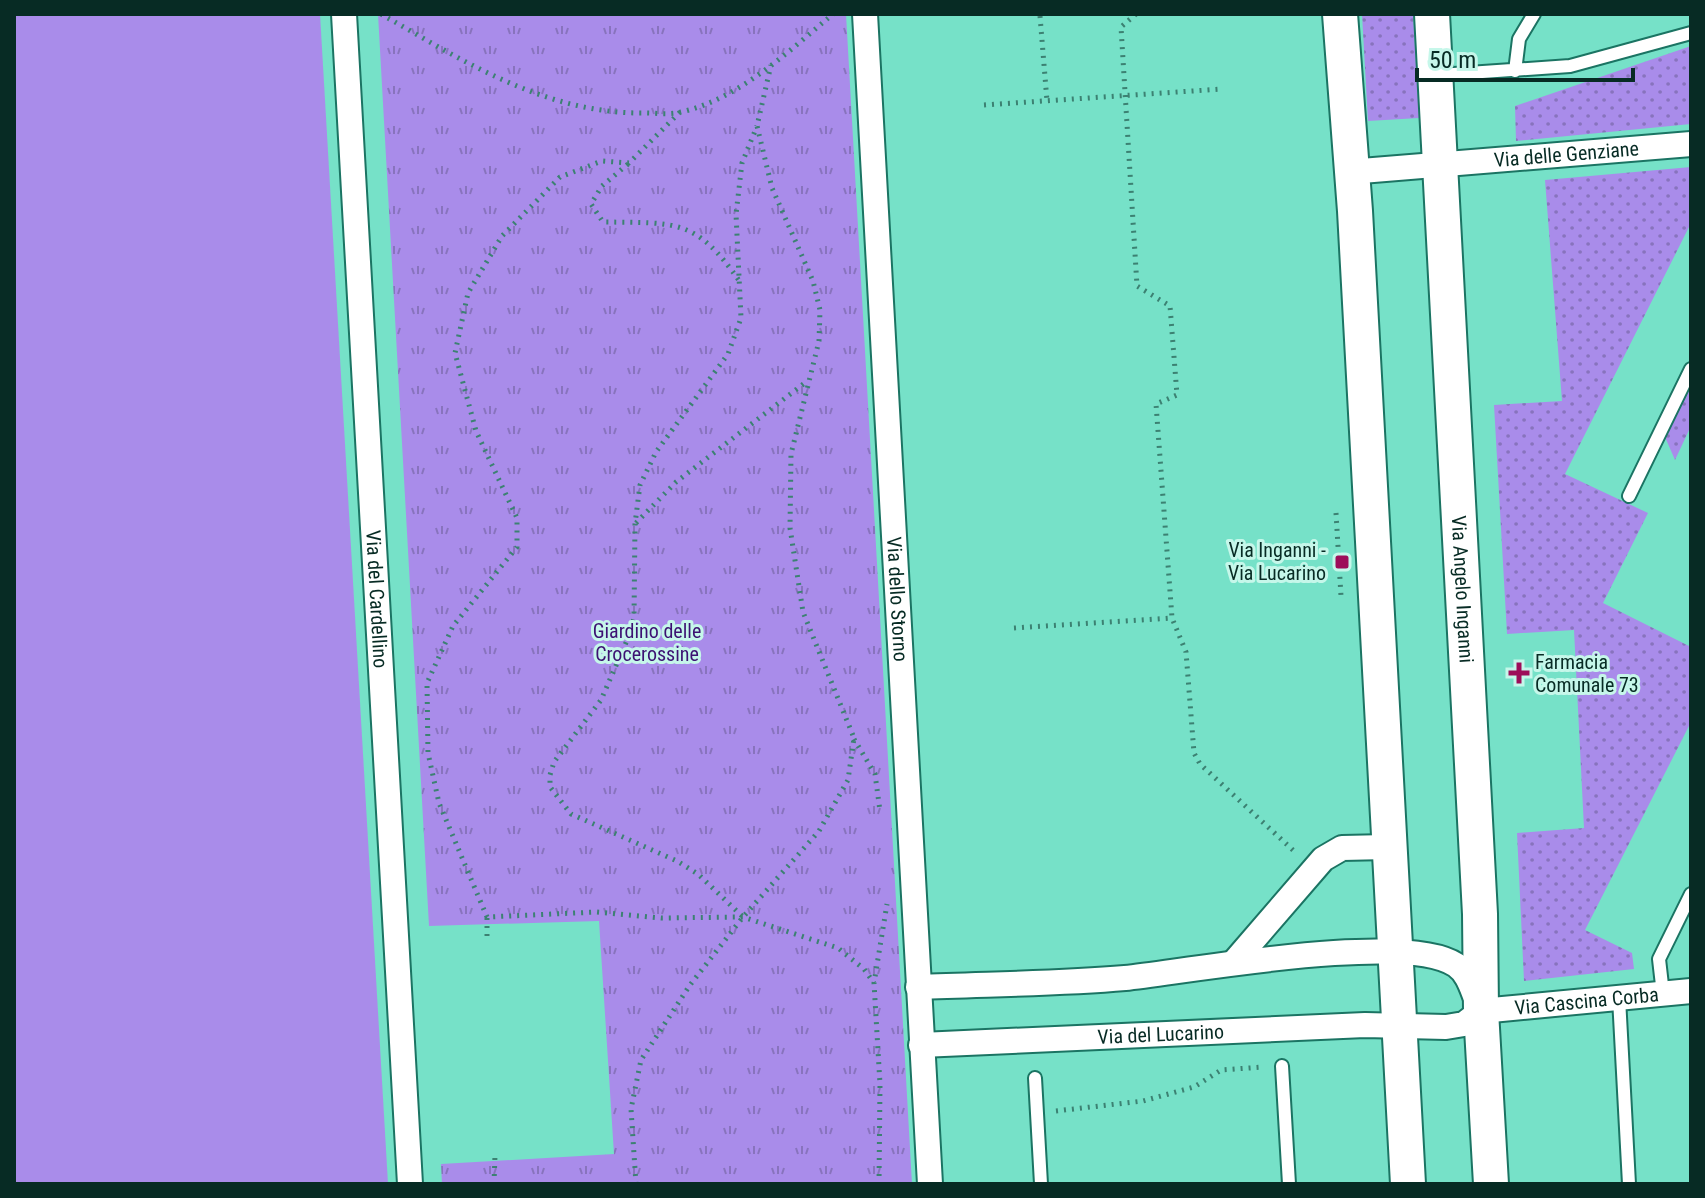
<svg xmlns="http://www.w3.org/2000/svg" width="1705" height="1198" viewBox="0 0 1705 1198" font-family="'Roboto Condensed',sans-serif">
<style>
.grass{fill:url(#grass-dots)}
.park{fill:url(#park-tufts)}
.garden{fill:#a98cea}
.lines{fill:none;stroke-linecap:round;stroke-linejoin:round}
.lane-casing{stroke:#1b7463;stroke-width:16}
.street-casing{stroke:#1b7463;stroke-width:28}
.secondary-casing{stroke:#1b7463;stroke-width:38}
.path{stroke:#3c8172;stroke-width:5;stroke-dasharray:2 6;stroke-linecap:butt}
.lane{stroke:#fff;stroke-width:12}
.street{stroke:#fff;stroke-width:24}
.secondary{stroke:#fff;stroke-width:34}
.poi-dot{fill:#9d0d59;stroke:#c6f7ea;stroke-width:3}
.labels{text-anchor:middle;stroke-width:6;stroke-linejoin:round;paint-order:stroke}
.street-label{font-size:20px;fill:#072b24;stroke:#c6f7ea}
.poi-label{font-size:20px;fill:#072b24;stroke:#c6f7ea;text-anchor:end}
.park-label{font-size:20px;fill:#3c1172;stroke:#c6f7ea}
</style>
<defs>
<pattern id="grass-dots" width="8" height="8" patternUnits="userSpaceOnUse" patternTransform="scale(2)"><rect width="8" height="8" fill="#a98cea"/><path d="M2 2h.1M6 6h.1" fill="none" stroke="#8873bd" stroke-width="1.8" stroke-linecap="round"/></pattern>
<pattern id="park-tufts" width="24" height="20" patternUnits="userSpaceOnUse" patternTransform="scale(2)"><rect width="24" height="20" fill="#a98cea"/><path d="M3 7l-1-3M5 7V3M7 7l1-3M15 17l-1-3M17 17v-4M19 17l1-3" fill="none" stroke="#8873bd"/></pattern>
</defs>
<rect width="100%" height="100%" fill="#76e1c8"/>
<path class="grass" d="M1362 14H1413L1419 118 1368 121Z
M1691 46V124L1516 141 1515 106Z
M1691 167V223L1565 474 1648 513 1603 603 1691 647V722L1585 930 1632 953 1634 969 1524 981 1517 833 1584 828 1574 630 1507 634 1494 405 1562 401 1545 180Z
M1691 387V426L1675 460 1665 437Z"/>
<path class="park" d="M378 14H846L912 1184H442L441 1164 614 1154 599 921 429 926Z"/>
<path class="garden" d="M14 14H320L388 1184H14Z"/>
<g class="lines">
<defs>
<path id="lane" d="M1515 71 1519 39 1534 14
M1439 75 1570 66 1691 33
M1629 496 1691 369
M1663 994 1659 959 1691 894
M1619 998 1629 1184
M1282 1066 1289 1184
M1035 1078 1041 1184"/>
<g id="street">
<path id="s1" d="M344 14 410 1184"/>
<path id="s2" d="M865 14 930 1184"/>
<path id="s3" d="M1349 172 1691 144"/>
<path d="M1235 961 1323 859 1342 848 1387 847"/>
<path d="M918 987C987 984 1056 984 1125 978 1190 971 1406 931 1456 965 1468 973 1472 989 1477 1001"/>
<path id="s4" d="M1481 1011 1691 991"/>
<path id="s5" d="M921 1045 1365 1025 1446 1027 1464 1024 1481 1011"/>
</g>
<g id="secondary">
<path d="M1340 14 1355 211 1408 1184"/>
<path id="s6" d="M1432 14 1480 914 1481 1011 1491 1184"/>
</g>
</defs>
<use href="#lane" class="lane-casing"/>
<use href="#street" class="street-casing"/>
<use href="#secondary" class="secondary-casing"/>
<path class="path" d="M381 14C463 61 546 114 644 113 656 113 670 115 681 112 739 99 789 51 833 14
M1136 14 1121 27 1137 286 1170 306 1177 395 1156 404 1172 618 1186 652 1194 753 1200 764 1295 852
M1040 16 1047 101
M984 105 1222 89
M680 112 629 163 602 161 560 177 502 236 468 293 455 353 476 431 517 518V547L453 626 427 683 428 753 439 803 487 917 597 912 661 918 743 917 838 948 864 969 874 983
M628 164 602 186 591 204 603 222C676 223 696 218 740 282
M1336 513 1341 596
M636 523 676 482 806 382
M1014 628 1172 618
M854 739 875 774 880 811
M742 916 698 874 677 861 571 814 550 787V775L554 762 601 700 628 638 634 618 635 524 640 485 656 452 728 354 741 318 736 214 742 163 757 126
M487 936V917
M1056 1111 1143 1101 1194 1087 1221 1070 1263 1067
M494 1184 495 1155
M636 1184 631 1109 641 1060 690 985 743 917 819 831 848 780 854 738 803 612 790 528 791 454 819 341 820 310 813 281 772 188 757 126 771 65
M879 1184 880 1084 874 983 887 904"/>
<use href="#lane" class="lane"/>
<use href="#street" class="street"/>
<use href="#secondary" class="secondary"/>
</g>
<g class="poi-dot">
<rect x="1334" y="554" width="16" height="16" rx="4"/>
<path d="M1515 661h8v8h8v8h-8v8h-8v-8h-8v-8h8z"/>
</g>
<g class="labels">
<g class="street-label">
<text dy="7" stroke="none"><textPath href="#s3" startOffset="218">Via delle Genziane</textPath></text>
<text dy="7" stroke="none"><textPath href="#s6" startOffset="576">Via Angelo Inganni</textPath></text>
<text dy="7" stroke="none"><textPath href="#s1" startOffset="586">Via del Cardellino</textPath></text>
<text dy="7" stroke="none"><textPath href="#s2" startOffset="586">Via dello Storno</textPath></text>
<text dy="7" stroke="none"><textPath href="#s4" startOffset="106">Via Cascina Corba</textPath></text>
<text dy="7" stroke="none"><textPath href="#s5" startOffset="240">Via del Lucarino</textPath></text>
</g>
<g class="poi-label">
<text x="1326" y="557">Via Inganni -<tspan x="1326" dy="23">Via Lucarino</tspan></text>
<text x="1535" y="669" text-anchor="start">Farmacia<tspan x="1535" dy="23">Comunale 73</tspan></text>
</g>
<g class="park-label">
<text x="647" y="638">Giardino delle<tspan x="647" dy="23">Crocerossine</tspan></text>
</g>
</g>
<rect width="1705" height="1198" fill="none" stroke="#072b24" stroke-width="32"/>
<path d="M1417 68v12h216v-12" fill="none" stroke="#072b24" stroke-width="4"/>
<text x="1429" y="68" font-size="24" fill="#072b24" stroke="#c6f7ea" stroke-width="6" paint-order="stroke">50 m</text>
</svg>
